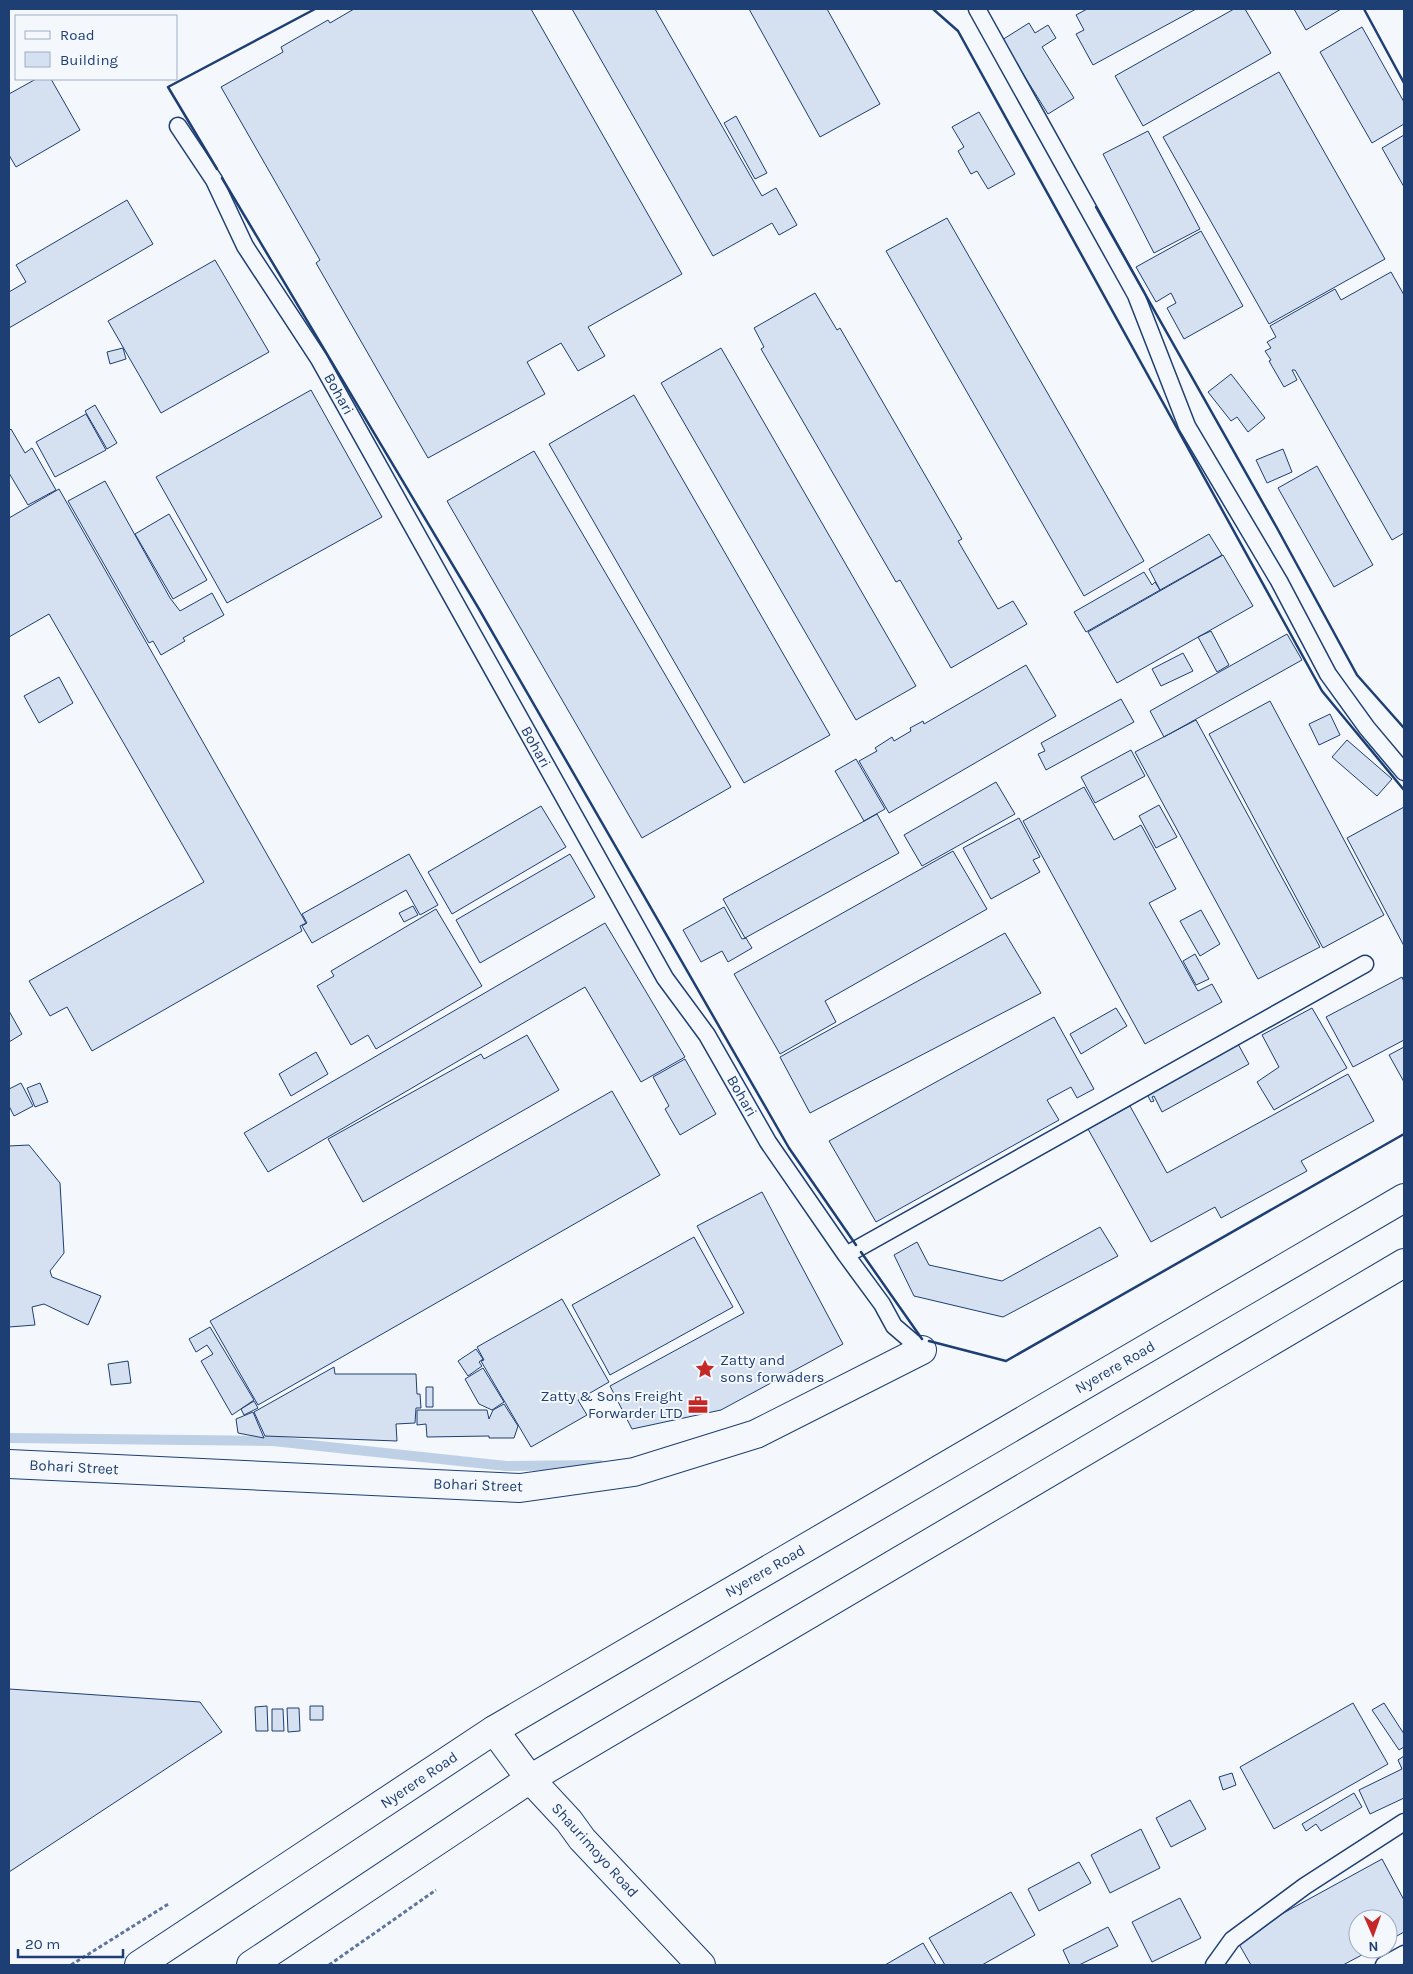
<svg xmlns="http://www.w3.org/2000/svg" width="1413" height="1974" viewBox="0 0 1413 1974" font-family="Karla,sans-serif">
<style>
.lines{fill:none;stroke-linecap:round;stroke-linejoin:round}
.stream{stroke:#bed0e5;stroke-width:10}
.building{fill:#d5e0f0;stroke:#1d3f73}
.lane-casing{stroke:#1d3f73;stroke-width:19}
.street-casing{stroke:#1d3f73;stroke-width:30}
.highway-casing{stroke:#1d3f73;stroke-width:30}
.path{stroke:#5e769c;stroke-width:3;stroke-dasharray:4 2.5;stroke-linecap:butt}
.lane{stroke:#f4f7fb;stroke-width:16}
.street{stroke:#f4f7fb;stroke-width:28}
.highway{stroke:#f4f7fb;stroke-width:28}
.wall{stroke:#1d3f73;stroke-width:2.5}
.labels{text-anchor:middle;stroke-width:4;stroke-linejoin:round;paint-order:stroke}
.street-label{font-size:15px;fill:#1d3f73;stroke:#f4f7fb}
.poi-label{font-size:15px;fill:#1d3f73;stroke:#f4f7fb;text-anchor:start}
</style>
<rect width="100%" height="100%" fill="#f4f7fb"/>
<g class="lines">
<path class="stream" d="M9 1438 273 1441 506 1466 600 1465"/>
</g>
<path class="building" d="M354 9H531L682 274 588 327 605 356 578 371 561 343 527 362 545 394 428 458 316 263 320 260 221 87 283 52 281 47 328 20 330 23Z
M572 9H655L762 196 776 188 797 225 779 235 772 223 713 256Z
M749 9H827L880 104 820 137Z
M1087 9H1196L1093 65 1076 34 1084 30 1076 15Z
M1234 9H1245L1271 53 1143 126 1115 76Z
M1294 9H1341L1306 30Z
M1029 23 1035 33 1048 25 1056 38 1042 47 1074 98 1048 114 1002 40Z
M1362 27 1404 102V124L1372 143 1320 52Z
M1279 72 1385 259 1269 324 1163 137Z
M36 79H51L80 130 16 167 9 155V94Z
M979 112 1015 174 988 189 977 171 971 174 958 151 964 147 952 127Z
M736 116 767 173 755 179 724 123Z
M1148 131 1200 229 1154 253 1103 154Z
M1404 135V187L1382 148Z
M127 200 153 244 9 328V292L26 282 16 265Z
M947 218 1144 561 1084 596 886 251Z
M1201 231 1243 306 1184 339 1167 308 1176 303 1171 293 1156 302 1136 267Z
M215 260 269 352 161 413 108 321Z
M1391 272 1404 295V533L1392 540 1295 370H1292L1297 380 1284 387 1269 361 1271 360 1265 351 1271 348 1267 342 1276 337 1270 326 1335 289 1341 300Z
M815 293 837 330 840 328 962 539 958 541 998 609 1013 601 1027 624 951 668 900 580 896 582 761 349 764 347 754 328Z
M123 348 126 359 110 364 107 352Z
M721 348 916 686 856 720 661 383Z
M1231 374 1265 418 1248 432 1237 417 1231 421 1208 392Z
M311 390 382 517 227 603 156 477Z
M634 395 830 735 744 783 549 444Z
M95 405 117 443 107 449 85 411Z
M86 414 106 450 55 477 36 442Z
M11 429 25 453 32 448 56 490 28 505 9 473V431Z
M1283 449 1292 472 1267 483 1256 460Z
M534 451 731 787 642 838 447 501Z
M1317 466 1373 565 1334 587 1278 488Z
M105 481 170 598 180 611 212 593 224 615 183 638 185 641 161 655 153 641 149 643 68 501Z
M59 489 306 923 300 926 302 931 92 1051 67 1007 50 1016 29 981 204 882 49 614 9 637V518Z
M169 514 207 580 173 599 135 534Z
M1209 534 1222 555 1160 590 1149 569Z
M1223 555 1253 606 1117 683 1088 632Z
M1144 572 1152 585 1155 582 1160 590 1086 632 1074 612Z
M1211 631 1229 665 1217 672 1198 637Z
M1287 634 1302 660 1164 737 1150 711Z
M1183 653 1193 671 1161 686 1152 669Z
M1026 665 1056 716 889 813 859 761 877 751 875 748 892 737 894 741 911 731 910 728 923 721 924 724Z
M59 677 73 703 39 723 24 696Z
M1121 699 1134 722 1046 770 1038 754 1045 751 1041 743Z
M1270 701 1384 915 1323 948 1209 734Z
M1330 714 1340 735 1319 745 1309 724Z
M1196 720 1320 947 1258 979 1135 752Z
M1347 740 1392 779 1377 796 1332 757Z
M1131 750 1145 776 1095 803 1081 777Z
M856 759 885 809 864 821 835 771Z
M996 782 1015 814 922 866 904 835Z
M1084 787 1114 840 1141 825 1176 889 1149 903 1198 991 1212 984 1222 1002 1145 1044 1023 821Z
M1159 805 1177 837 1156 848 1139 816Z
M541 806 566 847 452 914 428 872Z
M1404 807V946L1347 838Z
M877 814 899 853 745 938 723 899Z
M1019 818 1040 857 1033 860 1040 872 991 899 963 848Z
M953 851 987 909 825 1001 836 1022 780 1054 734 974Z
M409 854 438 905 420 915 406 890 312 943 302 926 307 923 302 914Z
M570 854 595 897 480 963 456 920Z
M413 906 418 915 404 922 399 913Z
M724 907 742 939 746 938 752 948 728 962 722 951 701 962 683 930Z
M436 909 482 986 376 1049 368 1035 351 1045 317 986 334 976 331 971Z
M1201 910 1220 944 1200 956 1180 921Z
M605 923 685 1057 641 1082 585 987 268 1172 244 1133Z
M1005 933 1041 993 810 1113 780 1057Z
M1195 954 1209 979 1196 985 1183 961Z
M1402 977 1404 982V1040L1353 1067 1326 1017Z
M1116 1008 1127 1026 1081 1054 1070 1034Z
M1312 1008 1347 1068 1274 1110 1257 1082 1279 1067 1262 1035Z
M9 1011 22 1034 9 1042Z
M1054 1017 1094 1089 1077 1098 1071 1087 1047 1100 1059 1120 876 1222 829 1141Z
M527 1035 559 1090 363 1202 328 1139 481 1054 484 1059Z
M1238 1044 1249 1064 1162 1112 1154 1096 1152 1097 1154 1101 1151 1102 1147 1094Z
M1404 1047V1082L1389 1055Z
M316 1052 328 1074 291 1096 279 1074Z
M685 1059 716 1114 680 1135 665 1109 669 1106 653 1077Z
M1348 1074 1374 1121 1301 1161 1307 1171 1221 1218 1215 1207 1151 1242 1088 1129 1130 1106 1167 1173Z
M21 1083 33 1106 14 1116 9 1106V1089Z
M40 1083 48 1102 35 1107 27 1088Z
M612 1091 660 1175 258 1405 210 1321Z
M29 1145 60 1183 64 1253 50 1271 52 1277 101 1296 88 1325 44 1304 32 1307 35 1325 9 1327V1146Z
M762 1192 843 1344 721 1410 632 1429 610 1386 744 1313 697 1226Z
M1100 1227 1118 1256 1003 1317 914 1296 894 1255 917 1242 929 1265 1002 1281Z
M694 1237 733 1307 610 1375 572 1305Z
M562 1299 609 1382 578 1400 587 1415 531 1447 481 1361 484 1360 477 1347Z
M210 1327 254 1400 232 1415 201 1361 213 1354 207 1345 196 1352 189 1339Z
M476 1349 483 1359 479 1362 482 1366 468 1376 458 1361Z
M128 1361 131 1383 111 1385 108 1364Z
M334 1367 335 1374H416L417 1394H420L421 1408H416L415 1423 396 1424 397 1441 265 1436 254 1412Z
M483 1368 504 1402 492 1410 479 1404 465 1379Z
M426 1387H433V1407H426Z
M254 1401 258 1408 244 1415 241 1409Z
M504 1404 518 1426 514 1438H489V1436L427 1437 426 1424 417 1425V1410H487L489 1419 493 1410Z
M253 1412 264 1438 238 1433 236 1419Z
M9 1689 200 1702 222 1732 9 1872Z
M1353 1703 1388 1764 1274 1829 1240 1767Z
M1384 1703 1404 1734V1747L1399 1750 1372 1710Z
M267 1706 268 1731H256L255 1707Z
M310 1706H323V1720H310Z
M287 1708H299L300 1731 288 1732Z
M272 1709H283L284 1731H272Z
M1404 1756V1798L1370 1814 1359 1790 1402 1769 1398 1760Z
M1232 1773 1236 1785 1223 1790 1219 1777Z
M1354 1793 1362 1807 1321 1831 1316 1824 1306 1831 1302 1824Z
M1190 1800 1206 1829 1171 1847 1156 1818Z
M1141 1829 1160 1868 1110 1893 1091 1855Z
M1382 1859 1404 1900V1932L1388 1941V1919H1358V1949H1373L1343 1965H1251L1236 1939Z
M1079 1862 1091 1883 1039 1911 1028 1889Z
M1011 1892 1035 1935 982 1965H945L929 1938Z
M1180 1898 1201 1938 1152 1962 1132 1922Z
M1108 1927 1118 1946 1079 1965H1070L1063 1950Z
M923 1943 936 1965H885Z"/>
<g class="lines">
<defs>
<path id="lane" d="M977 9 1136 295 1187 426 1279 581 1328 674 1367 728 1404 772
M178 126 214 180 245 246 319 359 665 978 707 1035 768 1142 846 1255 882 1304 894 1326 922 1350
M846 1255 1365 964
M1214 1965 1232 1940 1305 1886 1404 1822
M1384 1965 1404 1954"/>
<path id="street" d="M9 1464 520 1488 634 1472 756 1434 922 1350
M494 1730 530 1779 569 1821 582 1839 701 1965"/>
<path id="highway" d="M139 1965 494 1730 1404 1198
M251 1965 530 1779 1404 1263"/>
</defs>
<use href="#lane" class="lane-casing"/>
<use href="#street" class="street-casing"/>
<use href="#highway" class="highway-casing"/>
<path class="path" d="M71 1965 170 1903
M329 1965 436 1890"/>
<use href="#lane" class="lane"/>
<use href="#street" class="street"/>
<use href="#highway" class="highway"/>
<path class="wall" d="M933 9 958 31 1322 691 1404 790
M1364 9 1404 83
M217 169 168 87 315 9
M222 178 479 609 789 1148 856 1245
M1096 207 1277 528 1357 675 1404 728
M861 1252 922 1339
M929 1341 1006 1361 1404 1134"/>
</g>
<defs>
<symbol id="sight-bare" viewBox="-9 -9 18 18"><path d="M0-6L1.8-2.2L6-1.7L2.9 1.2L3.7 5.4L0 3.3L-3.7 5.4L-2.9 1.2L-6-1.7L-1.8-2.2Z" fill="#c62828" stroke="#f4f7fb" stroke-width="2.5" paint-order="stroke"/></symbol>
<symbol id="office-bare" viewBox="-9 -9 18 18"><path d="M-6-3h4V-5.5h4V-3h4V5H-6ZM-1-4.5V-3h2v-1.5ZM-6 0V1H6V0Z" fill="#c62828" stroke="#f4f7fb" stroke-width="2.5" paint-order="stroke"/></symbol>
</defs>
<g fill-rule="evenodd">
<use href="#sight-bare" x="691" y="1355" width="28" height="28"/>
<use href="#office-bare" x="684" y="1391" width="28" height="28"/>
</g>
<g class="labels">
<g class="street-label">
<text transform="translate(339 394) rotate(61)" y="5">Bohari</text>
<text transform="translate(536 747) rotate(61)" y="5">Bohari</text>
<text transform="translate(742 1096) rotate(60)" y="5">Bohari</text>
<text transform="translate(1115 1367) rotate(-30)" y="5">Nyerere Road</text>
<text transform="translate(74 1467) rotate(3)" y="5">Bohari Street</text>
<text transform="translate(478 1485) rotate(2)" y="5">Bohari Street</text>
<text transform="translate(765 1571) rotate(-30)" y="5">Nyerere Road</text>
<text transform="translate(419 1780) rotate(-34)" y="5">Nyerere Road</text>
<text transform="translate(595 1850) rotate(48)" y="5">Shaurimoyo Road</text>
</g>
<g class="poi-label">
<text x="720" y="1365">Zatty and<tspan x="720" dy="17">sons forwaders</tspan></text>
<text x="683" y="1401" text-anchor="end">Zatty &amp; Sons Freight<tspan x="683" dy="17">Forwarder LTD</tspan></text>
</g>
</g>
<rect width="1413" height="1974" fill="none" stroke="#1d3f73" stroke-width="20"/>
<rect x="15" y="15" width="162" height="65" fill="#f4f7fb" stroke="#9eadc5"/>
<rect x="25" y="31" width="25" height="8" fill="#f4f7fb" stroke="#9eadc5"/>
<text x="60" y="40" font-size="15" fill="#1d3f73">Road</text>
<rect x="25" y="52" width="25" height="15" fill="#d5e0f0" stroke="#9eadc5"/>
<text x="60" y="65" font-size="15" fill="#1d3f73">Building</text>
<g transform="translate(1373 1934) rotate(178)"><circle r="24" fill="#f4f7fb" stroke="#9eadc5"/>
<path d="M0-4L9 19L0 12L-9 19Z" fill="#c62828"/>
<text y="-8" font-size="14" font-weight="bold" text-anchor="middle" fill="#1d3f73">N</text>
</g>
<path d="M18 1949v8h105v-8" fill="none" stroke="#1d3f73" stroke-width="2.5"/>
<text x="25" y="1949" font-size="15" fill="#1d3f73" stroke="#f4f7fb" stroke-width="4" paint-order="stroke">20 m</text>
</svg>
